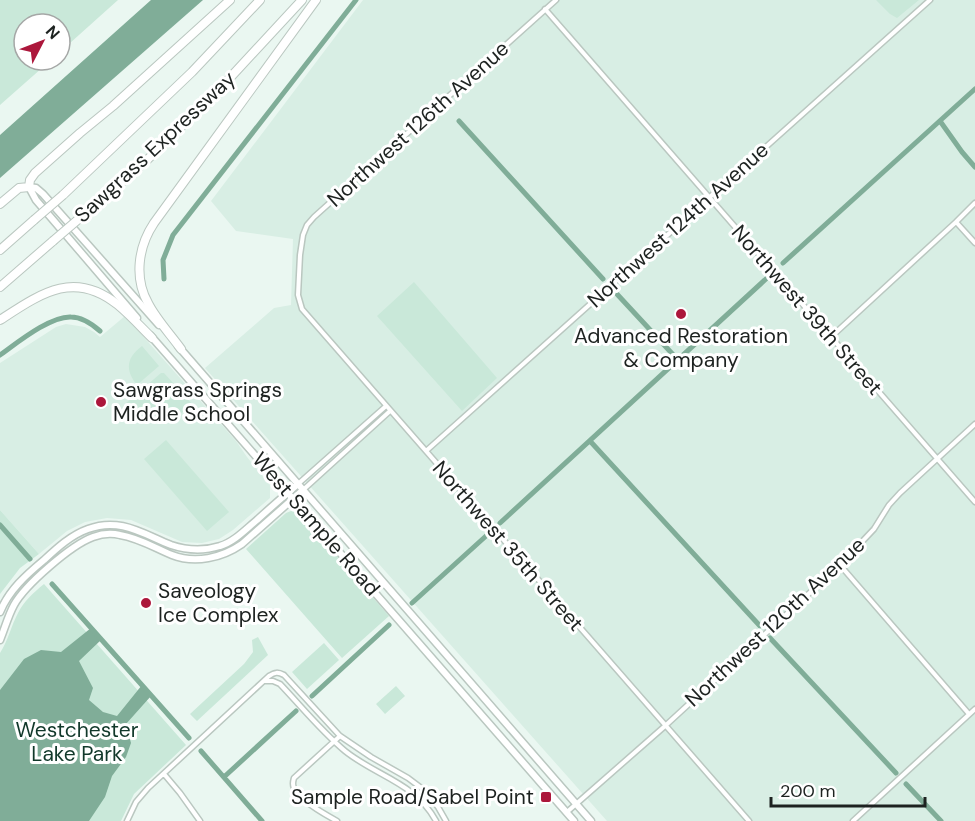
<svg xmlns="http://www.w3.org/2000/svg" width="975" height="821" viewBox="0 0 975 821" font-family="'DM Sans',sans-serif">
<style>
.built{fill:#d8eee4}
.green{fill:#c9e8d9}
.water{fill:#80ad98}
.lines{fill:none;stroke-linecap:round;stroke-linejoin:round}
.canal{stroke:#80ad98;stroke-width:5}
.street-casing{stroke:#bac7c0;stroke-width:7}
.secondary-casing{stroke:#bac7c0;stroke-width:9}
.primary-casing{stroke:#bac7c0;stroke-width:9}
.highway-casing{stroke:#bac7c0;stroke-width:10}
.street{stroke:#fff;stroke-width:4}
.secondary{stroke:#fff;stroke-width:6}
.primary{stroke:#fff;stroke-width:6}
.highway{stroke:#fff;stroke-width:8}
.highway-bridge-casing{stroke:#bac7c0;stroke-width:10;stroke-linecap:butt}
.highway-bridge{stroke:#fff;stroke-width:8}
.poi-dot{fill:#ac173b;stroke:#fff;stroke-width:2}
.labels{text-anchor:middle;stroke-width:6;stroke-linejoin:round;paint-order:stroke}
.street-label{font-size:21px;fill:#1d2220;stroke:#fff}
.poi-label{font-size:21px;fill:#1d2220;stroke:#fff;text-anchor:start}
.park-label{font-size:21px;fill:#11382a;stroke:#fff}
</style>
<rect width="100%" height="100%" fill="#eaf7f1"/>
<path class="built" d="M363 0H975V821H607L205 368 274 308 291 305 293 239 236 231 211 201Z
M125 316 236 441 247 457 270 485V498L233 530 219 539 202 543 182 542 131 520 107 518 85 522 67 531 39 554 0 510V363L56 327 66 324 85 327 94 332 100 337Z"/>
<path class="green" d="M0 0H118L60 52V24H24V60H51L0 105Z
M876 0H919L897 18 890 14Z
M414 282 497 378 462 411 377 316Z
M142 346 159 366 137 385C125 370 126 358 142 346Z
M161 373H164L193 405C181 415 161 425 144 419 138 416 130 409 125 404Z
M166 440 229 512 207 531 144 459Z
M0 510 39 554 20 568 0 594Z
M291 511 297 512 300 514 389 616 342 658 246 549 286 513Z
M44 584 186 745 134 794 121 821H0V653C8 641 11 626 18 613 24 601 33 593 44 584Z
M258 637 268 655 197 721 190 714 244 664 253 652 252 640Z
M324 643 339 660 307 689 292 672Z
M396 686 405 696 385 714 376 704Z"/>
<path class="water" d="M151 0H203L0 178V135Z
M91 628 101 640 79 661 93 688 89 700 103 712 117 716 142 685 151 696 126 724 131 743 126 757 112 776 105 797 89 821H0V690L24 659 41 650 61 652Z"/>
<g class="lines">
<path class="canal" d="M459 121 603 279
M940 121 962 152 975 167
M783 263 975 89
M164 279 163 260 173 235 356 0
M616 293 678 360
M0 355C17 343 50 316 71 317 82 317 92 324 100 331
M590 441 760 626
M500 523 767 278
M0 525 30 559
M52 584 189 738
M412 603 486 536
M770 638 896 773
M312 696 389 625
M201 751 262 821
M224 777 296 711
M906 784 941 821"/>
<defs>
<path id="street" d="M556 0 314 217 307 225 303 235 300 255 298 295 302 309 749 821
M545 9 975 502
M956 222 975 243
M831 337 956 222 975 203
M426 451 930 0
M298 484 386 406
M303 490 390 411
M840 565 969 714
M265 681H273L280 684C301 706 321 731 345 751 376 776 416 783 436 821
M164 774 180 793 200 821
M567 812 665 726 840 565 874 529 889 505 900 493 975 424
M127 821 136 802 148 788 269 676C275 672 278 672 284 675L340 736 371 757 408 778 424 790 438 807 446 821
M337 821C326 815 298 799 294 788 292 784 293 782 294 778L340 736
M853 821 975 709"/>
<path id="secondary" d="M0 612C9 590 26 575 44 560 57 548 71 535 88 529 120 517 143 534 171 545 186 550 204 551 220 546 234 542 246 529 257 520 270 508 284 496 298 484
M0 640C5 628 8 616 14 605 25 585 71 545 93 537 101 534 112 533 120 535 139 538 155 548 172 555 195 564 222 558 242 544L303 490"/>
<path id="primary" d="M29 187 36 188 43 194 159 325
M29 187 36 200 137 318
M150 335 574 821
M178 346 591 821"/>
<path id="highway" d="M63 195 192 72 260 0
M0 204 19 188 29 187 30 180 35 173 80 133 113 106 230 0
M81 217 146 161 215 94 302 0
M0 250 34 220
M0 287 53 241
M0 320C40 294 74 269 118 305 130 315 141 327 152 338
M181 349C171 335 156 319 148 303 134 278 138 247 154 223L316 0"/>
</defs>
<use href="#street" class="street-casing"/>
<use href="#secondary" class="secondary-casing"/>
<use href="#primary" class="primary-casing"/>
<use href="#highway" class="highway-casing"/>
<use href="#street" class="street"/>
<use href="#secondary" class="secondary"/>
<use href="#primary" class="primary"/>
<use href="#highway" class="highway"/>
<defs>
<path id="highway-bridge" d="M34 220 63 195
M53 241 81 217"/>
</defs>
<use href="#highway-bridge" class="highway-bridge-casing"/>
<use href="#highway-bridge" class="highway-bridge"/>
</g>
<g class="poi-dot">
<circle cx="681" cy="314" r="6"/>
<circle cx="101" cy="402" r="6"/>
<circle cx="146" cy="603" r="6"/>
<rect x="540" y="791" width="12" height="12" rx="3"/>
</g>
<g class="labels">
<g class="street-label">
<text transform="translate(418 124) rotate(-42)" y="7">Northwest 126th Avenue</text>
<text transform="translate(155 147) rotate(-43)" y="7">Sawgrass Expressway</text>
<text transform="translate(678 225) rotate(-42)" y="7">Northwest 124th Avenue</text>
<text transform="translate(807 310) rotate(49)" y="7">Northwest 39th Street</text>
<text transform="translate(316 524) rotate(49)" y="7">West Sample Road</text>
<text transform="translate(508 546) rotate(49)" y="7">Northwest 35th Street</text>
<text transform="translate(775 622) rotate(-43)" y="7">Northwest 120th Avenue</text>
</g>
<g class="poi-label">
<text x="681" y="343" text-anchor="middle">Advanced Restoration<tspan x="681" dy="24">&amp; Company</tspan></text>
<text x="113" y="397">Sawgrass Springs<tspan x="113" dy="24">Middle School</tspan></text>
<text x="158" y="598">Saveology<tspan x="158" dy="24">Ice Complex</tspan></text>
<text x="534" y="804" text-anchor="end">Sample Road/Sabel Point</text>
</g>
<g class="park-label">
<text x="77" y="737">Westchester<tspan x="77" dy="24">Lake Park</tspan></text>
</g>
</g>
<g transform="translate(42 42) rotate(48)"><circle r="28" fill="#ffffff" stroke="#a5a7a6" stroke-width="1.5"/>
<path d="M0-4.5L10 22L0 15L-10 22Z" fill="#ac173b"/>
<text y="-9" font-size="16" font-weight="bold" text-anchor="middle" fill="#1d2220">N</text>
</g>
<path d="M771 797v9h154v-9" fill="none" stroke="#1d2220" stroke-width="3"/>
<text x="780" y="797" font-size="18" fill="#1d2220" stroke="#ffffff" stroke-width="4.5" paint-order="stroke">200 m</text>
</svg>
